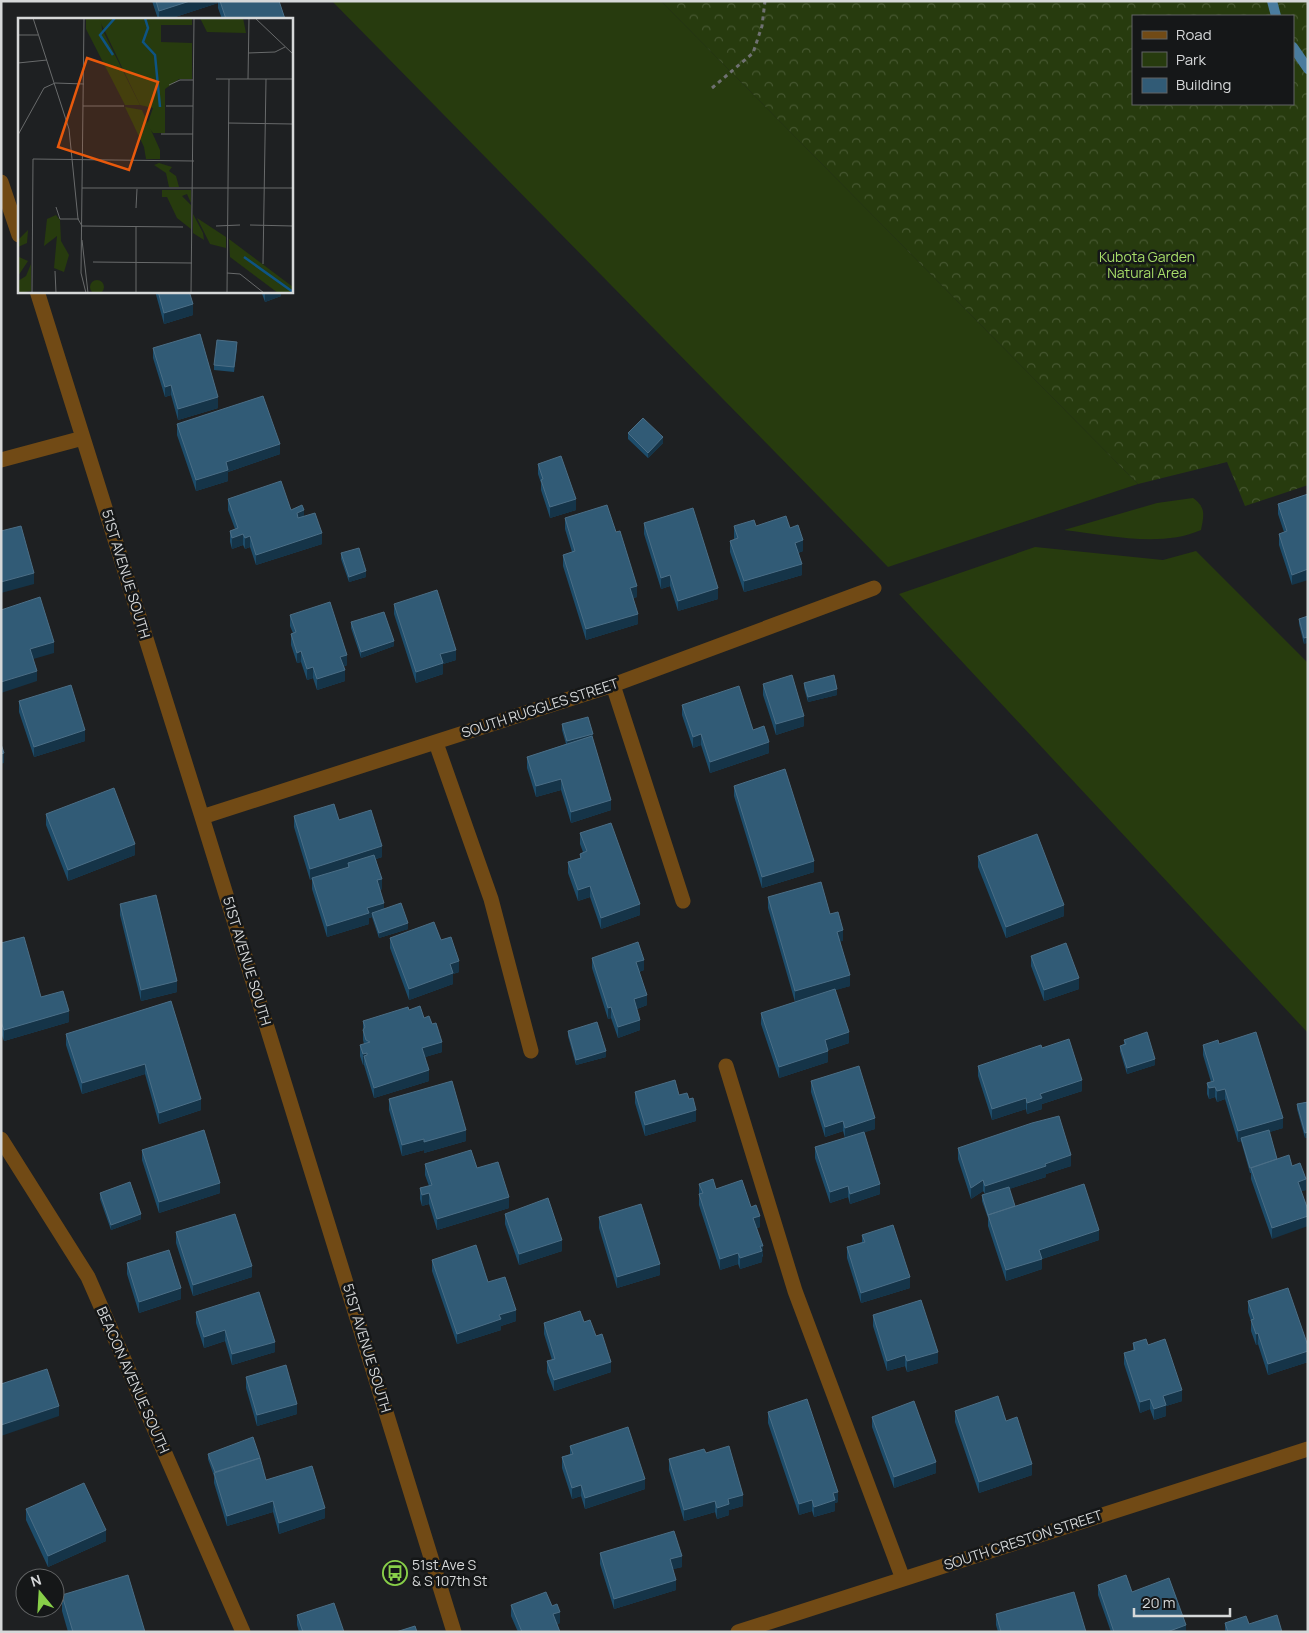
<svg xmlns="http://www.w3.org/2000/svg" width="1309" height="1633" viewBox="0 0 1309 1633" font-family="Manrope,sans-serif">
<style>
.green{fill:#273b0e}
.forest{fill:url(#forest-crowns);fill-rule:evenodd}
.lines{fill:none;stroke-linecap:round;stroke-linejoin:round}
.stream{stroke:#4a7c9e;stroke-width:10}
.path{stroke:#6f7172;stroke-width:3;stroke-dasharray:4 4;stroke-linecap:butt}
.minor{stroke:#714a15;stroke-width:15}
.wall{fill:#1d4c6a}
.shaded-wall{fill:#153448}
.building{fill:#315b76;stroke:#4b6e86}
.labels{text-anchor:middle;stroke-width:5;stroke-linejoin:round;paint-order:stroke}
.park-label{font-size:14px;fill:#a7dd69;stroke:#151718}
.street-label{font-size:14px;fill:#d6d8d9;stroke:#151718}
.poi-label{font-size:14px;fill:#d6d8d9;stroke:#151718;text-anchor:start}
.inset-river{fill:none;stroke:#0e5484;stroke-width:2.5}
.inset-road{fill:none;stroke:#686a6b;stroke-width:1}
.view{fill:#e8590c;fill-opacity:0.15;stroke:#e8590c;stroke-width:2.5}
.inset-edge{fill:none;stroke:#d6d8d9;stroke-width:2.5}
</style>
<defs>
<pattern id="forest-crowns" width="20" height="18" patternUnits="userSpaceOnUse" patternTransform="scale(1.25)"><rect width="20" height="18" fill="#273b0e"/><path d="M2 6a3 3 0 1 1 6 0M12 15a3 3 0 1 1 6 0" fill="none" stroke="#465730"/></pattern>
</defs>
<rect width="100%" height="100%" fill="#1e2022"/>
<path class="green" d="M332 1H661L1138 484 888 567Z
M1193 498C1206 507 1204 515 1201 530 1161 548 1107 535 1064 530L1157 503Z
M1035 547 1163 560 1196 551 1308 663V1033L899 594Z"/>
<path class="forest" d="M661 1H1308V485L1245 506 1227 462 1138 484ZM1133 16H1293V104H1133Z"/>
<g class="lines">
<path class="stream" d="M1272 1 1276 16
M1293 47 1308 69"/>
<path class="path" d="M712 88 753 53 762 26 765 1"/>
<path class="minor" d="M1 182 19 235
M37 291 202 817 454 1632
M1 460 83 438
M613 685 683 901
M436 743 491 899 531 1051
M202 817 613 685 874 588
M726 1066 795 1291 903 1579
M1 1139 88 1277 243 1632
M738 1632 1308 1449"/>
</g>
<path class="wall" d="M152 1H218V3L169 19H158Z
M218 1H279L285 19H222L218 8Z
M155 291H189L193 315 164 324Z
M261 291H281V296L265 302Z
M153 348 218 408 178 420 171 395 165 397 153 358Z
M237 348 234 372 214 370V365Z
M177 424 280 454 228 472V481L196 491 177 435Z
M628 433 663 443 648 458 628 439Z
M538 464 576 510 550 518 541 490V483L538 474Z
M1308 494 1292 585 1279 545V534L1284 532 1278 514V504Z
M228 499 291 510 304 516 322 544 256 565 250 547 245 549 243 545 232 549 230 542V531L235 529 228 510Z
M565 518 637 597 633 598 638 624 586 640 563 566V555L572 552 565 529Z
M644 523 718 599 678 611 670 586 661 589 644 534Z
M734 526H756L790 528 803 551 798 553 802 575 744 592 730 552V541L734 540Z
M341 553 366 577 349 582 341 559Z
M394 604 456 660 443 664V674L416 683 394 614Z
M290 615 347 665 343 667 345 681 317 690 313 678 307 680 301 662 297 663 291 645V634L293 633 290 626Z
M1308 616 1304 644 1299 624V619Z
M351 622 394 646 361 658 351 628Z
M804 683 837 695 808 702 804 688Z
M763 684 804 726 776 735 763 695Z
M19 701 85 741 34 757 19 712Z
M682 705 753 730 769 753 710 773 701 745 693 748 682 715Z
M562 724 593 739 611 810 571 823 561 790 536 797 527 768V757L566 744 562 730Z
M734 786 814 872 762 888 734 796Z
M46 814 135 855 68 881 46 825Z
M294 816 339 820 382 857 376 859 382 889 380 890 384 909 408 929 379 938 372 917 369 918V924L327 937 312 889V879L310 880 294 827Z
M580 833 640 915 601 929 590 897 578 901 568 873V862L580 858V854L583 852 580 844Z
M978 856 1064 916 1006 938 978 867Z
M768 897 830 914 843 941H840L850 986 835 990 849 1043 828 1050V1062L779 1078 761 1024V1013L795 1002 768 908Z
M120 904 177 992 141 1001 120 915Z
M390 938 441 940 459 972 453 974V984L409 1000 390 948Z
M1 943 41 997 69 1022 4 1041 1 1033Z
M1031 956 1079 989 1044 1001 1031 966Z
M592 958 644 970 639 972 647 1005 637 1009 640 1030 618 1038 611 1018 608 1019 592 968Z
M171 1001 201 1110 159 1124 145 1074 82 1094 66 1045V1034Z
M409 1010 424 1018 442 1052 425 1057 429 1081 374 1098 364 1065H363L360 1056V1045L364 1044 363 1040V1021Z
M568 1031 606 1057 576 1065 568 1036Z
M1124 1040 1155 1065 1127 1074 1120 1051V1046L1124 1044Z
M1219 1044 1283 1128 1269 1132 1277 1159 1292 1166 1306 1190 1301 1191 1272 1239 1251 1179V1173H1250L1241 1141 1238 1142 1225 1099 1217 1102 1215 1097 1209 1099 1207 1094V1083L1211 1082 1203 1055V1045Z
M1042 1048 1082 1091 1042 1104V1109L1027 1114 1026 1109 992 1120 978 1076V1066Z
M811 1081 875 1129 864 1132 880 1194 850 1204 848 1197 830 1203 815 1158V1147L845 1138 843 1131 825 1137 811 1092Z
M635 1092 679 1095 696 1121 645 1136 635 1103Z
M389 1099 466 1141 424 1153V1150L402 1156 389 1110Z
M1308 1102V1138H1305L1297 1109V1104Z
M958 1148 1071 1166 1046 1174V1177L1009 1189 1015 1206 1099 1240 1042 1259V1269L1006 1281 988 1226V1218L982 1201V1195L985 1194 983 1191 971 1199 958 1159Z
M142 1150 220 1193 159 1213 142 1160Z
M425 1164 477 1168 509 1208 437 1230 429 1204 422 1206 420 1199V1188L429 1186 425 1175Z
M699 1184 716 1189 751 1207 760 1227 757 1228 763 1256 762 1257V1262L740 1269 738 1264 720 1270 699 1205Z
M100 1193 141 1219 111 1230 100 1199Z
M505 1214 562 1251 519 1265 505 1224Z
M599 1217 660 1275 617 1288 599 1228Z
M176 1232 252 1277 193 1296 176 1243Z
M862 1235 910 1288 861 1303 847 1258V1247L862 1242Z
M432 1260 488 1282 516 1321 501 1326V1330L457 1344 432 1271Z
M127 1263 181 1299 139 1313 127 1274Z
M1248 1301 1308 1346V1362L1268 1375 1258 1344 1256 1345 1251 1331V1321L1248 1312Z
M196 1312 275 1352 232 1365 225 1341 204 1348 196 1323Z
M873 1315 938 1363 907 1372 905 1366 887 1371 873 1326Z
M584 1322 611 1372 554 1391 547 1372V1361L552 1360 544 1334V1323Z
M1133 1343 1148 1345 1182 1401 1166 1406V1416L1154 1420 1150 1409 1140 1413 1124 1364V1353L1133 1350Z
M246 1377 297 1414 257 1426 246 1388Z
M955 1411 1006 1421 1032 1475 979 1493 955 1422Z
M768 1412 838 1502 835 1503V1511L814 1517 812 1511 799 1515 768 1423Z
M872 1417 936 1473 894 1488 872 1427Z
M570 1446 645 1489 585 1509 581 1496 572 1499 562 1468V1457L570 1454Z
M706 1453 743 1506 729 1510V1515L717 1519 715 1512 684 1521 669 1470V1459Z
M208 1454 260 1461 266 1480 325 1518 279 1534 273 1512 227 1526 214 1483V1476L208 1459Z
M26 1509 106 1541 48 1567 26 1520Z
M600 1553 682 1567 673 1569 676 1590 614 1609 600 1564Z
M1098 1585 1132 1592 1186 1632H1111L1098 1595Z
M62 1595 145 1632H68L62 1611Z
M511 1605 552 1606 560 1623 557 1624 560 1632H518L511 1616Z
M996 1614 1086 1632H998L996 1625Z
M297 1615 344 1632H299L297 1625Z
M1225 1623 1249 1624 1282 1632H1225Z"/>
<path class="shaded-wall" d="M190 1H218V3L169 19H159V11Z
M265 291H281V296L265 302Z
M193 304V315L164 324V313Z
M171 385V395L165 397V387Z
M218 397V408L178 420V409Z
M663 437V443L648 458V453Z
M280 444V454L228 472V481L196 491V480L226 462Z
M576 499V510L550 518V507Z
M304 510V521L297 524V513Z
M322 533V544L256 565V555Z
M243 534V545L232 549V538Z
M250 536V547L245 549V538Z
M803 540V551L795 554V543Z
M802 564V575L744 592V581Z
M1308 569V580L1292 585V575Z
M366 571V577L349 582V577Z
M34 573V584L1 593V582Z
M670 575V586L661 589V578Z
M637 586V597L630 599V588Z
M718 588V599L678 611V601Z
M638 614V624L586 640V629Z
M1308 637V643L1304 644V638Z
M394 641V646L361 658V652Z
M54 642V653L30 660V649Z
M456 650V660L443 664V674L416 683V672L440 654Z
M301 651V662L297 663V653Z
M347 655V665L340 668V657Z
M313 667V678L307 680V669Z
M345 670V681L317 690V679Z
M37 671V681L1 693V682Z
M837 689V695L808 702V697Z
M804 716V726L776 735V724Z
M85 730V741L34 757V747Z
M593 734V739L567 747V741Z
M701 734V745L693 748V737Z
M769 742V753L710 773V762Z
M4 753V763L1 764V754Z
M561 779V790L536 797V786Z
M611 800V810L571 823V812Z
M135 844V855L68 881V870Z
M382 846V857L349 868 348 863V868L310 880V869Z
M814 861V872L762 888V877Z
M382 879V889L377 891V880Z
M590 886V897L578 901V890Z
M384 903V913H372V917L369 918V924L327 937V926L367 908Z
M640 904V915L601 929V918Z
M1064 905V916L1006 938V927Z
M408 923V929L379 938V933Z
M843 930V941L837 942V932Z
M644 960V970L636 973V962Z
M459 961V972L453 974V984L409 1000V989L450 964Z
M850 975V986L795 1002V991Z
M1079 978V989L1044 1001V990Z
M177 981V992L141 1001V990Z
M647 995V1005L634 1010V999Z
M611 1007V1018L608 1019V1008Z
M69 1011V1022L4 1041V1030Z
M640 1020V1030L618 1038V1027Z
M849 1032V1043L825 1051V1040Z
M442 1042V1052L422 1058V1048Z
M606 1051V1057L576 1065V1060Z
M828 1051V1062L779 1078V1067Z
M367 1053V1063L364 1056V1065H363V1054Z
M1155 1059V1065L1127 1074V1068Z
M145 1064V1074L82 1094V1083Z
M429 1070V1081L374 1098V1088Z
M1082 1080V1091L1042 1104V1109L1027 1114V1103L1040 1094Z
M1215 1087V1097L1209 1099V1088Z
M1225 1089V1099L1217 1102V1091Z
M1026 1098V1109L992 1120V1109Z
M201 1099V1110L159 1124V1113Z
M696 1110V1121L645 1136V1125Z
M875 1118V1129L845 1139V1128Z
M1283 1118V1128L1242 1141 1241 1138V1141L1238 1142V1131Z
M843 1121V1131L825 1137V1127Z
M466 1130V1141L424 1153V1142Z
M1308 1132V1138H1305V1133Z
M424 1139V1150L402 1156V1145Z
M1071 1155V1166L1046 1174V1177L985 1197V1186L1045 1164Z
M1306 1179V1190L1298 1192V1182Z
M983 1180V1191L971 1199V1188Z
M220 1183V1193L159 1213V1202Z
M880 1184V1194L850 1204V1194Z
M848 1186V1197L830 1203V1192Z
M429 1193V1204L422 1206V1195Z
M509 1197V1208L437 1230V1219Z
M141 1214V1219L111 1230V1225Z
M760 1216V1227L753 1229V1218Z
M1308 1216V1226L1272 1239V1228Z
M1099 1230V1240L1042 1259V1269L1006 1281V1270L1039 1250Z
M562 1240V1251L519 1265V1254Z
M760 1246H763L762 1262 740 1269V1258Z
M738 1253V1264L720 1270V1259Z
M660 1264V1275L617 1288V1277Z
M252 1266V1277L193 1296V1285Z
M910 1277V1288L861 1303V1293Z
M181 1288V1299L139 1313V1302Z
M516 1310V1321L501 1326V1330L457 1344V1334L499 1315Z
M225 1330V1341L204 1348V1337Z
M1258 1333V1344L1256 1345V1334Z
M275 1342V1352L232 1365V1354Z
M1308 1351V1362L1268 1375V1364Z
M938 1352V1363L907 1372V1361Z
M905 1355V1366L887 1371V1361Z
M611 1362V1372L554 1391V1380Z
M1182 1390V1401L1166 1406V1416L1154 1420V1409L1163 1396Z
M1150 1399V1409L1140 1413V1402Z
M297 1404V1414L257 1426V1415Z
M59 1406V1416L1 1436V1425Z
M936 1462V1473L894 1488V1477Z
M1032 1464V1475L979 1493V1482Z
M645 1479V1489L585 1509V1498Z
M581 1485V1496L572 1499V1488Z
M838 1492V1502L835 1503V1511L814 1517V1507L833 1493Z
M743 1495V1506L729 1510V1515L717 1519V1508L728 1499Z
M812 1500V1511L799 1515V1504Z
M273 1501V1512L227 1526V1516Z
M715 1501V1512L684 1521V1510Z
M325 1508V1518L279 1534V1523Z
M106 1530V1541L48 1567V1556Z
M682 1556V1567L670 1570V1559Z
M676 1580V1590L614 1609V1599Z
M560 1612V1623L553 1625V1614Z
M1186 1625V1632H1167Z"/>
<path class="building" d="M156 1H190L159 11Z
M220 1H279L285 19H226Z
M158 291H189L193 304 164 313Z
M200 334 218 397 178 409 171 385 165 387 153 348Z
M217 340 237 342 234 367 214 365Z
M263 396 280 444 226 462 228 470 196 480 177 424Z
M643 418 663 437 648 453 628 433Z
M561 456 576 499 550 507 541 480 543 479 538 464Z
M281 481 291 510 302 505 304 510 297 513 298 518 315 513 322 533 256 555 250 536 245 538 243 534 232 538 230 531 238 528 228 499Z
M1308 494V569L1292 575 1279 534 1287 531 1278 504Z
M607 505 616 532 620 531 637 586 630 588 638 614 586 629 563 555 575 551 565 518Z
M693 508 718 588 678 601 670 575 661 578 644 523Z
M786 516 790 528 798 525 803 540 795 543 802 564 744 581 730 541 738 538 734 526 754 520 756 526Z
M21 526 34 573 1 582V531Z
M359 548 366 571 349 577 341 553Z
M437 590 456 650 440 654 443 663 416 672 394 604Z
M40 597 54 642 30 649 37 671 1 682V610Z
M330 602 347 655 340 657 345 670 317 679 313 667 307 669 301 651 297 653 291 634 296 632 290 615Z
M384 612 394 641 361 652 351 622Z
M1308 616V637L1304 638 1299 619Z
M792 675 804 716 776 724 763 684Z
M834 675 837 689 808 697 804 683Z
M71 685 85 730 34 747 19 701Z
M739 686 753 730 764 726 769 742 710 762 701 734 693 737 682 705Z
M588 717 593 734 567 741 562 724Z
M592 736 611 800 571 812 561 779 536 786 527 757Z
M1 744 4 753 1 754Z
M785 769 814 861 762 877 734 786Z
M114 788 135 844 68 870 46 814Z
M334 804 339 820 371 810 382 846 310 869 294 816Z
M611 823 640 904 601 918 590 886 578 890 568 862 581 858 580 854 587 851 580 833Z
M1037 834 1064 905 1006 927 978 856Z
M374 855 382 879 377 880 384 903 367 908 369 913 327 926 312 878 349 867 348 863Z
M821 882 830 914 838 912 843 930 837 932 850 975 795 991 768 897Z
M156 895 177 981 141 990 120 904Z
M401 903 408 923 379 933 372 913Z
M434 922 441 940 451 937 459 961 450 964 453 973 409 989 390 938Z
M24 937 41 997 63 991 69 1011 4 1030 1 1022V943Z
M638 942 644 960 636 962 647 995 634 999 640 1020 618 1027 611 1007 608 1008 592 958Z
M1066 943 1079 978 1044 990 1031 956Z
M835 989 849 1032 825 1040 828 1051 779 1067 761 1013Z
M171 1001 201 1099 159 1113 145 1064 82 1083 66 1034Z
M420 1006 424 1018 429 1016 432 1024 436 1023 442 1042 422 1048 429 1070 374 1088 364 1056 367 1055V1053L363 1054 360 1045 370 1042 366 1040 363 1030 365 1027 363 1021 408 1007 409 1010Z
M597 1022 606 1051 576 1060 568 1031Z
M1147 1032 1155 1059 1127 1068 1120 1046 1126 1044 1124 1040Z
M1256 1032 1283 1118 1238 1131 1225 1089 1217 1091 1215 1087 1209 1088 1207 1083 1214 1081 1203 1045 1218 1040 1219 1044Z
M1069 1039 1082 1080 1040 1094 1042 1098 1027 1103 1026 1098 992 1109 978 1066 1041 1045 1042 1048Z
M859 1066 875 1118 845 1128 843 1121 825 1127 811 1081Z
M675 1080 679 1095 687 1093 689 1099 693 1098 696 1110 645 1125 635 1092Z
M452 1081 466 1130 424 1142V1139L402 1145 389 1099Z
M1308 1102V1132L1305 1133 1297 1104Z
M1059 1116 1071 1155 1045 1164 1046 1166 985 1186 983 1180 971 1188 958 1148 1032 1123Z
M204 1130 220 1183 159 1202 142 1150Z
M1269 1130 1277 1159 1250 1168 1241 1138Z
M864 1132 880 1184 850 1194 848 1186 830 1192 815 1147Z
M471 1150 477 1168 498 1162 509 1197 437 1219 429 1193 422 1195 420 1188 432 1185 425 1164Z
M1289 1155 1292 1166 1300 1163 1306 1179 1298 1182 1308 1210V1216L1272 1228 1251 1168Z
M713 1179 716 1189 742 1180 751 1207 756 1205 760 1216 753 1218 763 1246H760L762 1251 740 1258 738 1253 720 1259 699 1194 703 1193 699 1184Z
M130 1182 141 1214 111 1225 100 1193Z
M1084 1184 1099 1230 1039 1250 1042 1259 1006 1270 988 1215Z
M1009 1187 1015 1206 988 1215 982 1195Z
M548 1198 562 1240 519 1254 505 1214Z
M641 1204 660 1264 617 1277 599 1217Z
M235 1214 252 1266 193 1285 176 1232Z
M893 1225 910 1277 861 1293 847 1247 865 1242 862 1235Z
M476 1245 488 1282 505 1277 516 1310 499 1315 501 1319 457 1334 432 1260Z
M169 1250 181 1288 139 1302 127 1263Z
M1288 1288 1308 1346V1351L1268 1364 1258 1333 1256 1334 1251 1320 1254 1319 1248 1301Z
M259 1292 275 1342 232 1354 225 1330 204 1337 196 1312Z
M921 1300 938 1352 907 1361 905 1355 887 1361 873 1315Z
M580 1311 584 1322 590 1320 596 1336 602 1334 611 1362 554 1380 547 1361 555 1359 544 1323Z
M1146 1339 1148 1345 1165 1339 1182 1390 1163 1396 1166 1405 1154 1409 1150 1399 1140 1402 1124 1353 1135 1350 1133 1343Z
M286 1365 297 1404 257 1415 246 1377Z
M47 1369 59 1406 1 1425V1384Z
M998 1396 1006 1421 1017 1417 1032 1464 979 1482 955 1411Z
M807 1399 838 1492 833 1493 835 1500 814 1507 812 1500 799 1504 768 1412Z
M914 1401 936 1462 894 1477 872 1417Z
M628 1427 645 1479 585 1498 581 1485 572 1488 562 1457 573 1454 570 1446Z
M253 1437 260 1458 215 1472 208 1454Z
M729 1446 743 1495 728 1499 729 1504 717 1508 715 1501 684 1510 669 1459 704 1449 706 1453Z
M260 1458 266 1480 312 1466 325 1508 279 1523 273 1501 227 1516 214 1473Z
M84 1483 106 1530 48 1556 26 1509Z
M674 1531 682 1556 670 1559 676 1580 614 1599 600 1553Z
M128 1575 145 1632H73L62 1595Z
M1126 1575 1132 1592 1169 1578 1186 1625 1167 1632H1114L1098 1585Z
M546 1592 552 1606 557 1604 560 1612 553 1614 560 1632H522L511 1605Z
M1074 1592 1086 1632H1001L996 1614Z
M334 1603 344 1632H303L297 1615Z
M1277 1615 1282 1632H1228L1225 1623 1246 1616 1249 1624Z
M415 1626 417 1632H396Z"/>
<defs>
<symbol id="bus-ring" viewBox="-11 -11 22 22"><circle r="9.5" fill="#151718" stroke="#88cf49" stroke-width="1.5"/><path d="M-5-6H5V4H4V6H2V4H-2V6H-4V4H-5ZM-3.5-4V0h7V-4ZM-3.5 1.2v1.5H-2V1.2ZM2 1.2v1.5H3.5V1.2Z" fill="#88cf49"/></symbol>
</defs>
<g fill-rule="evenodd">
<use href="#bus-ring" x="381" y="1559" width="28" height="28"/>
</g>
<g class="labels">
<g class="park-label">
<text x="1147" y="262">Kubota Garden<tspan x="1147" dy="16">Natural Area</tspan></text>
</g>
<g class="street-label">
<text transform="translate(126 574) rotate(73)" y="5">51ST AVENUE SOUTH</text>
<text transform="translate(540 708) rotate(-18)" y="5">SOUTH RUGGLES STREET</text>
<text transform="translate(247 961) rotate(73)" y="5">51ST AVENUE SOUTH</text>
<text transform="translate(367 1348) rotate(73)" y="5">51ST AVENUE SOUTH</text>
<text transform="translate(133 1380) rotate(66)" y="5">BEACON AVENUE SOUTH</text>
<text transform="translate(1023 1540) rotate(-18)" y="5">SOUTH CRESTON STREET</text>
</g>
<g class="poi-label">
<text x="412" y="1570">51st Ave S<tspan x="412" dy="16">&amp; S 107th St</tspan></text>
</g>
</g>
<g transform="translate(18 18)">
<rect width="275" height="275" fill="#1e2022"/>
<path d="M68 0H83L84 11 122 87H107L68 11ZM130 0H174V7H132ZM182 0H225L228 15 189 14ZM107 89 124 92 142 132V141H128L126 129ZM141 145 154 149 151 153 158 158 161 169H151L148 155 136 147ZM144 172H173V185L169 176 164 178 173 187V211L159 200 149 179H144ZM175 196 185 215 186 222 175 215ZM179 200 208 219V230L192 226ZM211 221 275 269V275H260L212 239ZM72 269a7 7 0 1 1 14 0a7 7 0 1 1-14 0Z" fill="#273b0e"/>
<path d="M130 0 133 7H143V24L174 25V61H161L147 71V115H135L129 107 135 90 122 87 81 1ZM38 197 42 202 43 223 51 237 46 254 36 250 39 218 26 228 29 201ZM10 212 9 225 0 229 1 239 10 243 0 258V222ZM13 246V273L0 275V263L8 258Z" fill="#273b0e"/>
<path class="inset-river" d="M127 0 130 10 125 24 137 37 142 89M95 37 82 17 97 0M226 239 275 274"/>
<path class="inset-road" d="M15 0 51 111 60 201 64 208M66 0 63 255 68 275M237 0 275 36M0 17H20M230 35 257 34 267 29M0 45 29 42M198 61H275M230 61 231 0M151 67 162 62H175M65 88H106M148 88H175M210 105 275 106M143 116H175M0 117 26 70 37 65 66 66M64 170H275M38 189 42 201H61M118 190 119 171M232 207 275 208M64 208 165 209M198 208 222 207M64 222 70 275M75 244 174 245M245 246 248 61M37 253 38 275M209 255 222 256 246 275M14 275 15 141 176 143M118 275V208M173 275 176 0M209 275 211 61"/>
<path class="view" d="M69 40 140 64 111 152 40 129Z"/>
<rect width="275" height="275" class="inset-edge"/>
</g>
<rect width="1309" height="1633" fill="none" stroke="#d6d8d9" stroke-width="5"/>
<rect x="1132" y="15" width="162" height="90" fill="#151718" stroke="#626465"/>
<rect x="1142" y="31" width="25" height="8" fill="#714a15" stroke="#626465"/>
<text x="1176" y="40" font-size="15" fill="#d6d8d9">Road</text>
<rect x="1142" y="52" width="25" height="15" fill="#273b0e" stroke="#626465"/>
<text x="1176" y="65" font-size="15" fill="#d6d8d9">Park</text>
<rect x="1142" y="78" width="25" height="15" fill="#315b76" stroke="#626465"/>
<text x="1176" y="90" font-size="15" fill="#d6d8d9">Building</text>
<g transform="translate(40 1593) rotate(342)"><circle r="24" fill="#151718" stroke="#626465"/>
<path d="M0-4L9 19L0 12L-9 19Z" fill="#88cf49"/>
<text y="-8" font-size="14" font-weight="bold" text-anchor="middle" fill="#d6d8d9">N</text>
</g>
<path d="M1134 1608v8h96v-8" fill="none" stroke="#d6d8d9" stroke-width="2.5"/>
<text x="1142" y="1608" font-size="15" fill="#d6d8d9" stroke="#151718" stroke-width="4" paint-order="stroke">20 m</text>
</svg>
